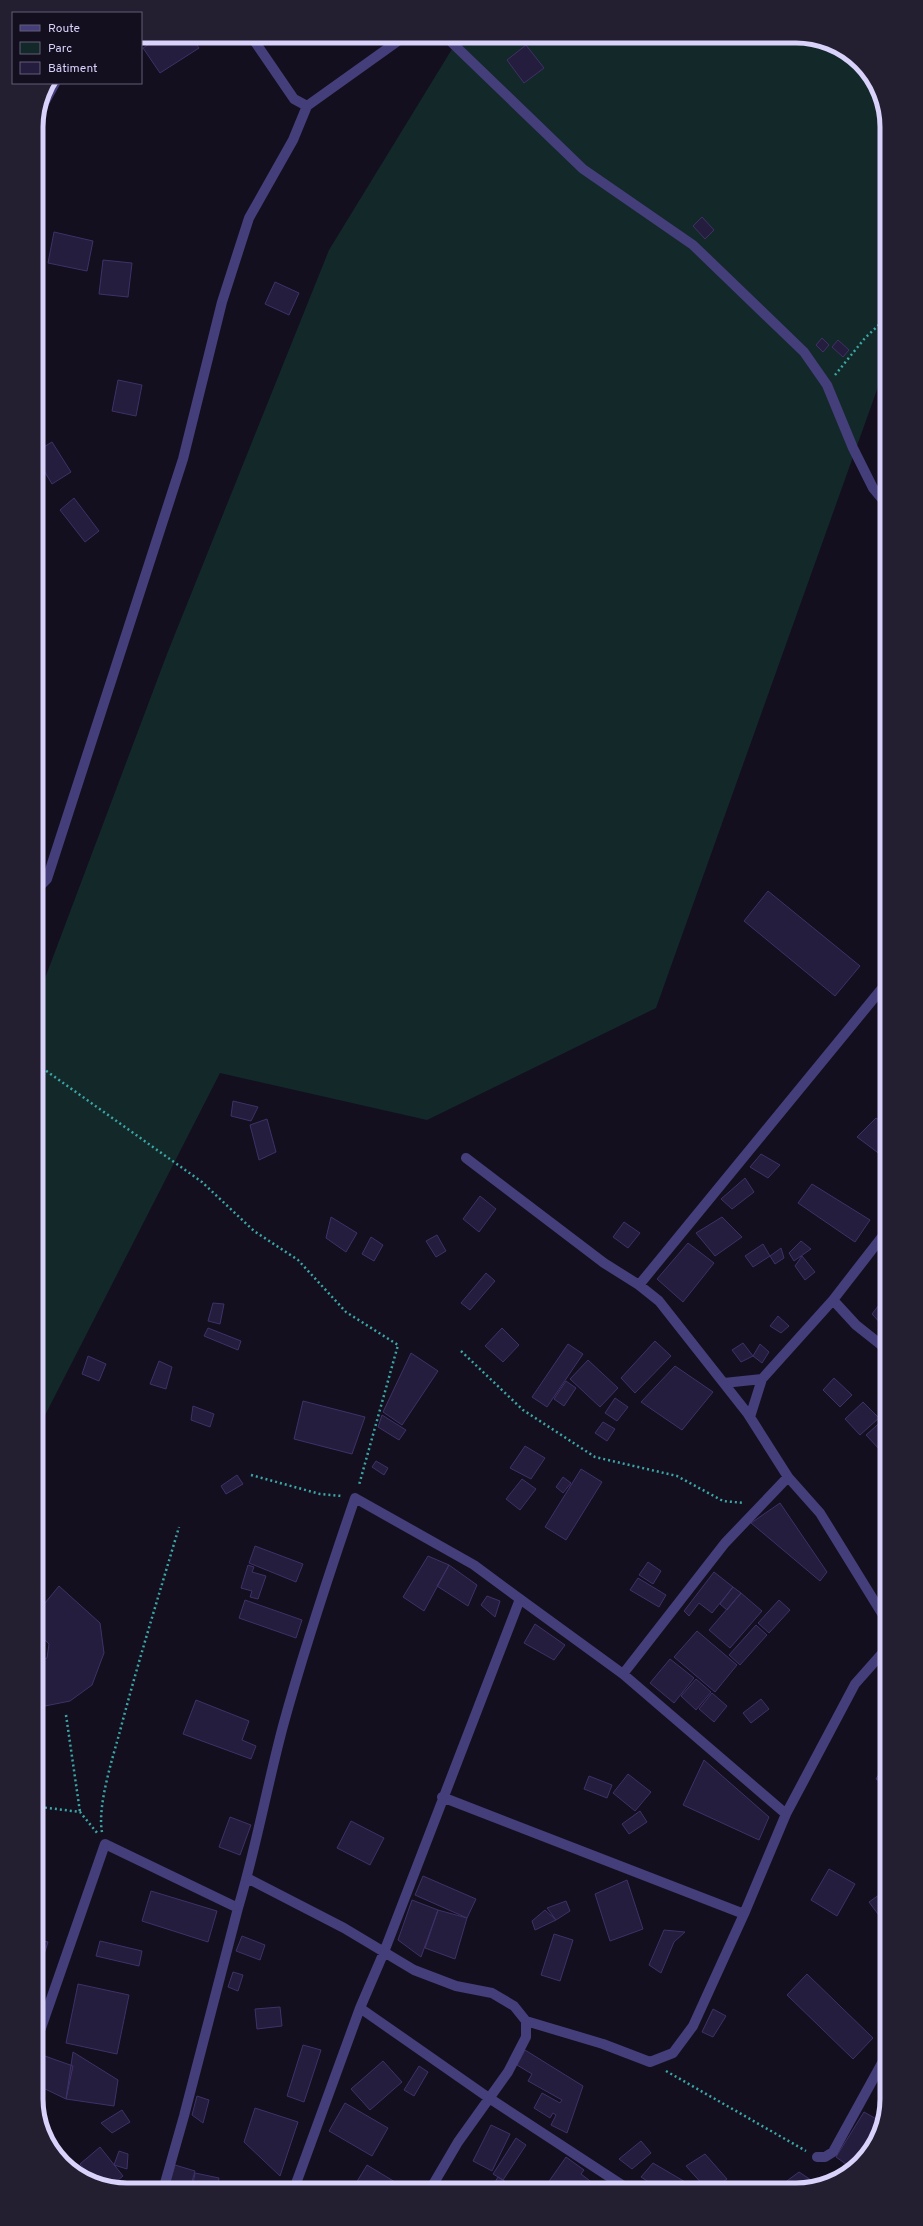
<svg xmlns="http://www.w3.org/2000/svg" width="923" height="2226" viewBox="0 0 923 2226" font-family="Overpass,sans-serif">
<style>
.green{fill:#132829}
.building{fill:#251d3e;stroke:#3f3168}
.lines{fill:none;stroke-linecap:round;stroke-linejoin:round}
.path{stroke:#3aa7a6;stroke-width:2.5;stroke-dasharray:2 3;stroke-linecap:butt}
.street{stroke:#443e7a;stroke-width:10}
.rim{fill:none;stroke:#d9d2fb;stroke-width:5}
</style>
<rect width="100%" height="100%" fill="#130f1f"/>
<path class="green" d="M460 36H802L852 55 882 98 883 373 656 1008 427 1120 220 1073 39 1427 38 997 167 654 329 250Z"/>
<path class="building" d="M161 36H191L199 48 160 73 143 48Z
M526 45 544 68 524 83 507 60Z
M702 217 714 230 705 239 693 226Z
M54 232 93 241 87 271 48 263Z
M103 260 132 263 128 297 99 294Z
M275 282 299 293 289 315 265 304Z
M822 338 829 345 823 352 816 345Z
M838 340 849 350 843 357 832 347Z
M118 380 142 385 136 416 112 411Z
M52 442 71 472 52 484 37 459V451Z
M74 498 99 531 85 542 60 510Z
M768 891 860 966 835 996 744 921Z
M233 1101 258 1107 251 1121 231 1116Z
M876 1118 885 1124V1158L857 1137Z
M267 1119 276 1152 259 1160 250 1125Z
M761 1154 780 1165 768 1178 750 1167Z
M745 1178 754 1192 732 1209 721 1199Z
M812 1184 870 1220 855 1242 798 1203Z
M480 1196 496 1209 479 1232 463 1219Z
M331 1217 357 1233 346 1252 326 1238Z
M722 1217 742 1237 715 1256 696 1233Z
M624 1222 640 1233 628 1248 613 1237Z
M437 1235 446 1251 436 1257 426 1241Z
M371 1237 383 1245 374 1261 362 1254Z
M801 1241 811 1249 794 1261 789 1253Z
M688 1243 714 1263 683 1302 657 1279Z
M763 1244 770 1256 753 1267 745 1256Z
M781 1248 784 1258 775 1264 770 1256Z
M802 1256 815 1272 805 1280 795 1266Z
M486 1273 495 1281 470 1310 461 1303Z
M885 1297V1328L872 1314Z
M213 1303 224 1304 220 1324 208 1321Z
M778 1316 789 1326 781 1333 770 1326Z
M208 1328 241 1341 238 1350 204 1336Z
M502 1328 519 1345 503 1362 485 1346Z
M655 1341 671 1356 635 1393 621 1378Z
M743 1343 753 1356 741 1362 732 1350Z
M568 1344 583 1354 547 1407 532 1397Z
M760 1344 769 1352 762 1363 753 1356Z
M411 1353 438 1371 402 1425 383 1412Z
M88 1356 106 1364 99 1381 82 1374Z
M588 1360 618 1388 600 1407 570 1379Z
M159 1361 172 1367 166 1389 150 1384Z
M675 1366 713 1392 682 1430 641 1402Z
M834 1378 852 1395 840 1407 823 1390Z
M566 1381 576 1388 564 1406 554 1399Z
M615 1398 628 1407 617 1421 605 1413Z
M303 1401 365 1417 352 1454 294 1439Z
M863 1402 879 1418 860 1435 845 1419Z
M193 1406 214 1414 210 1427 191 1420Z
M382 1415 406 1430 399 1440 378 1427Z
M885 1418V1446L880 1450 866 1435Z
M603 1422 615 1429 607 1441 595 1433Z
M525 1446 545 1458 531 1479 510 1468Z
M376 1461 388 1468 384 1475 372 1467Z
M581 1469 602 1482 566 1540 545 1527Z
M237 1475 243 1484 226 1494 221 1486Z
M563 1477 571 1483 563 1493 556 1487Z
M522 1479 536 1489 520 1510 506 1499Z
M780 1503 827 1572 820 1581 751 1523Z
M255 1546 303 1564 296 1582 249 1563Z
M428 1556 449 1565 424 1611 403 1597Z
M648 1562 661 1571 653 1584 639 1575Z
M248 1565 254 1567 252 1572 266 1576 258 1599 250 1597 252 1591 241 1588Z
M449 1565 477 1585 468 1606 437 1586Z
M714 1572 733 1587 712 1613 699 1603 689 1616 684 1611Z
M638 1578 666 1595 659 1607 630 1590Z
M59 1586 100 1623 104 1653 92 1685 70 1701 40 1707V1661L47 1658 49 1644 40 1635V1609Z
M733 1587 741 1593 727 1610 720 1604Z
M741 1593 762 1611 730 1648 709 1630Z
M487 1596 500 1601 495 1617 481 1605Z
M245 1600 302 1620 296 1638 239 1618Z
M779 1600 790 1610 769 1633 758 1623Z
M535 1624 565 1645 554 1660 524 1643Z
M756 1625 767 1635 740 1665 729 1655Z
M697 1631 737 1665 715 1692 674 1657Z
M670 1659 694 1678 674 1703 650 1683Z
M696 1679 711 1692 696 1710 681 1696Z
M712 1693 727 1706 714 1722 699 1709Z
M761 1699 769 1709 751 1723 743 1713Z
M196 1700 249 1721 242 1740 256 1746 251 1759 183 1734Z
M704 1760 769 1817 759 1840 683 1805Z
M886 1762V1785L876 1779Z
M628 1774 651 1792 635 1811 613 1793Z
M589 1776 612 1785 607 1798 584 1789Z
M640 1811 647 1822 629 1834 622 1824Z
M230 1817 251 1825 240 1855 219 1847Z
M351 1821 384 1838 370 1865 337 1848Z
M829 1869 855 1884 837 1916 811 1900Z
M423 1876 476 1899 467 1918 415 1895Z
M627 1880 643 1929 610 1941 595 1894Z
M886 1890 887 1926 869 1902Z
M151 1891 217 1911 208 1942 142 1921Z
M412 1900 438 1910 421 1957 398 1940Z
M566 1901 570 1911 556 1920 547 1908Z
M438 1910 467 1918 455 1959 425 1948Z
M545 1910 556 1920 535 1930 532 1921Z
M664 1930 685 1932 674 1942 661 1973 649 1965Z
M554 1934 573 1940 560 1981 541 1975Z
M242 1936 265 1945 260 1960 236 1951Z
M40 1940 48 1942 40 1967Z
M100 1941 142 1951 139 1966 96 1956Z
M233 1972 243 1975 238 1991 228 1987Z
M807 1974 873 2038 853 2059 787 1995Z
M78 1984 129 1995 117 2054 66 2043Z
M280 2007 282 2026 257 2029 255 2009Z
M713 2009 726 2016 713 2037 702 2032Z
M303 2045 321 2050 304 2102 287 2096Z
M525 2050 583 2086 567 2133 551 2125 556 2115 553 2113 550 2118 534 2108 542 2093 560 2103 562 2100 528 2081 532 2074 517 2065Z
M73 2052 118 2080 114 2106 66 2099Z
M42 2055 73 2066 66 2099 41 2087Z
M383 2061 402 2082 370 2110 351 2089Z
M419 2066 428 2072 414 2096 404 2090Z
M197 2096 209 2100 203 2123 192 2115Z
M345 2103 388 2128 372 2156 329 2131Z
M255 2108 298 2122 280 2176 244 2142Z
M122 2110 130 2122 112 2133 101 2123Z
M864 2112 880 2121 868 2154 850 2167 836 2157Z
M491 2125 510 2134 492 2171 473 2161Z
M516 2138 526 2145 503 2180 493 2174Z
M641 2141 651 2153 632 2169 619 2159Z
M100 2147 123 2176 111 2186 93 2179 80 2164Z
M119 2151 128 2154 127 2169 114 2165Z
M705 2154 727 2179 718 2186H704L686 2166Z
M566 2157 584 2170 581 2174 598 2187H545Z
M653 2163 687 2183 685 2186H655L641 2177Z
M175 2165 195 2171 190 2189 169 2186Z
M367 2165 405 2188H353Z
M799 2172 817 2184 780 2186Z
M195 2173 219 2178 217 2189H192Z
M498 2177 514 2187H492Z"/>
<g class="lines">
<path class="path" d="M835 375 865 338 883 321
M38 1065 202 1182 254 1231 298 1260 346 1312 398 1345 359 1485
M461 1351 523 1410 595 1457 677 1476 723 1501 744 1503
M251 1475 320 1494 342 1496
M66 1715 80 1812
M40 1807 80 1812 98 1834
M102 1832C97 1806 113 1757 120 1731 138 1662 159 1595 179 1527
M666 2071 806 2151"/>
<path class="street" d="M251 36 294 99 307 106
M445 36 583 169 693 245 804 352 827 385 853 448 873 488 883 500
M38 114 55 83
M38 888 47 879 183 459 222 302 249 218 293 140 307 106 405 36
M466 1158 604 1263 639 1285 659 1301 748 1414 788 1477 820 1513 886 1620
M885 1233 833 1300 856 1325 885 1348
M639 1285 884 986
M724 1383 762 1379
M750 1417 762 1379 833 1300
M520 1599 384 1952 360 2008 489 2098 625 2187
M623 1674 725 1543 788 1477
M442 1797 744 1914
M247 1878 344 1928 414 1970 456 1986 492 1993 514 2006 526 2021 603 2044 650 2062 673 2053 693 2026 744 1914 786 1814 855 1684 886 1649
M41 2028 105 1844 238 1908C256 1848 267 1786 283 1726 304 1649 329 1574 355 1498L474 1565 520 1599 623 1674 786 1814
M817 2157H825L833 2152 887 2054
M431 2188 458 2142 508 2072 526 2037V2021
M294 2189 360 2008
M163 2190 184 2116 238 1908"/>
</g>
<path d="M0 0H923V2226H0ZM127 43H796A84 84 0 0 1 880 127V2099A84 84 0 0 1 796 2183H127A84 84 0 0 1 43 2099V127A84 84 0 0 1 127 43Z" fill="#231f31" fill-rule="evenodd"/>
<path class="rim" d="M127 43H796A84 84 0 0 1 880 127V2099A84 84 0 0 1 796 2183H127A84 84 0 0 1 43 2099V127A84 84 0 0 1 127 43Z"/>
<rect x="12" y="12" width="130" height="72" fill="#130f1f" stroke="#625d77"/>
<rect x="20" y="25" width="20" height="6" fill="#443e7a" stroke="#625d77"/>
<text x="48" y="32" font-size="12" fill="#d9d2fb">Route</text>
<rect x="20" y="42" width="20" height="12" fill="#132829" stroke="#625d77"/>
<text x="48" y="52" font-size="12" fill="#d9d2fb">Parc</text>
<rect x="20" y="62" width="20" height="12" fill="#251d3e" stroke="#625d77"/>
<text x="48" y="72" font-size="12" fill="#d9d2fb">Bâtiment</text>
</svg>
